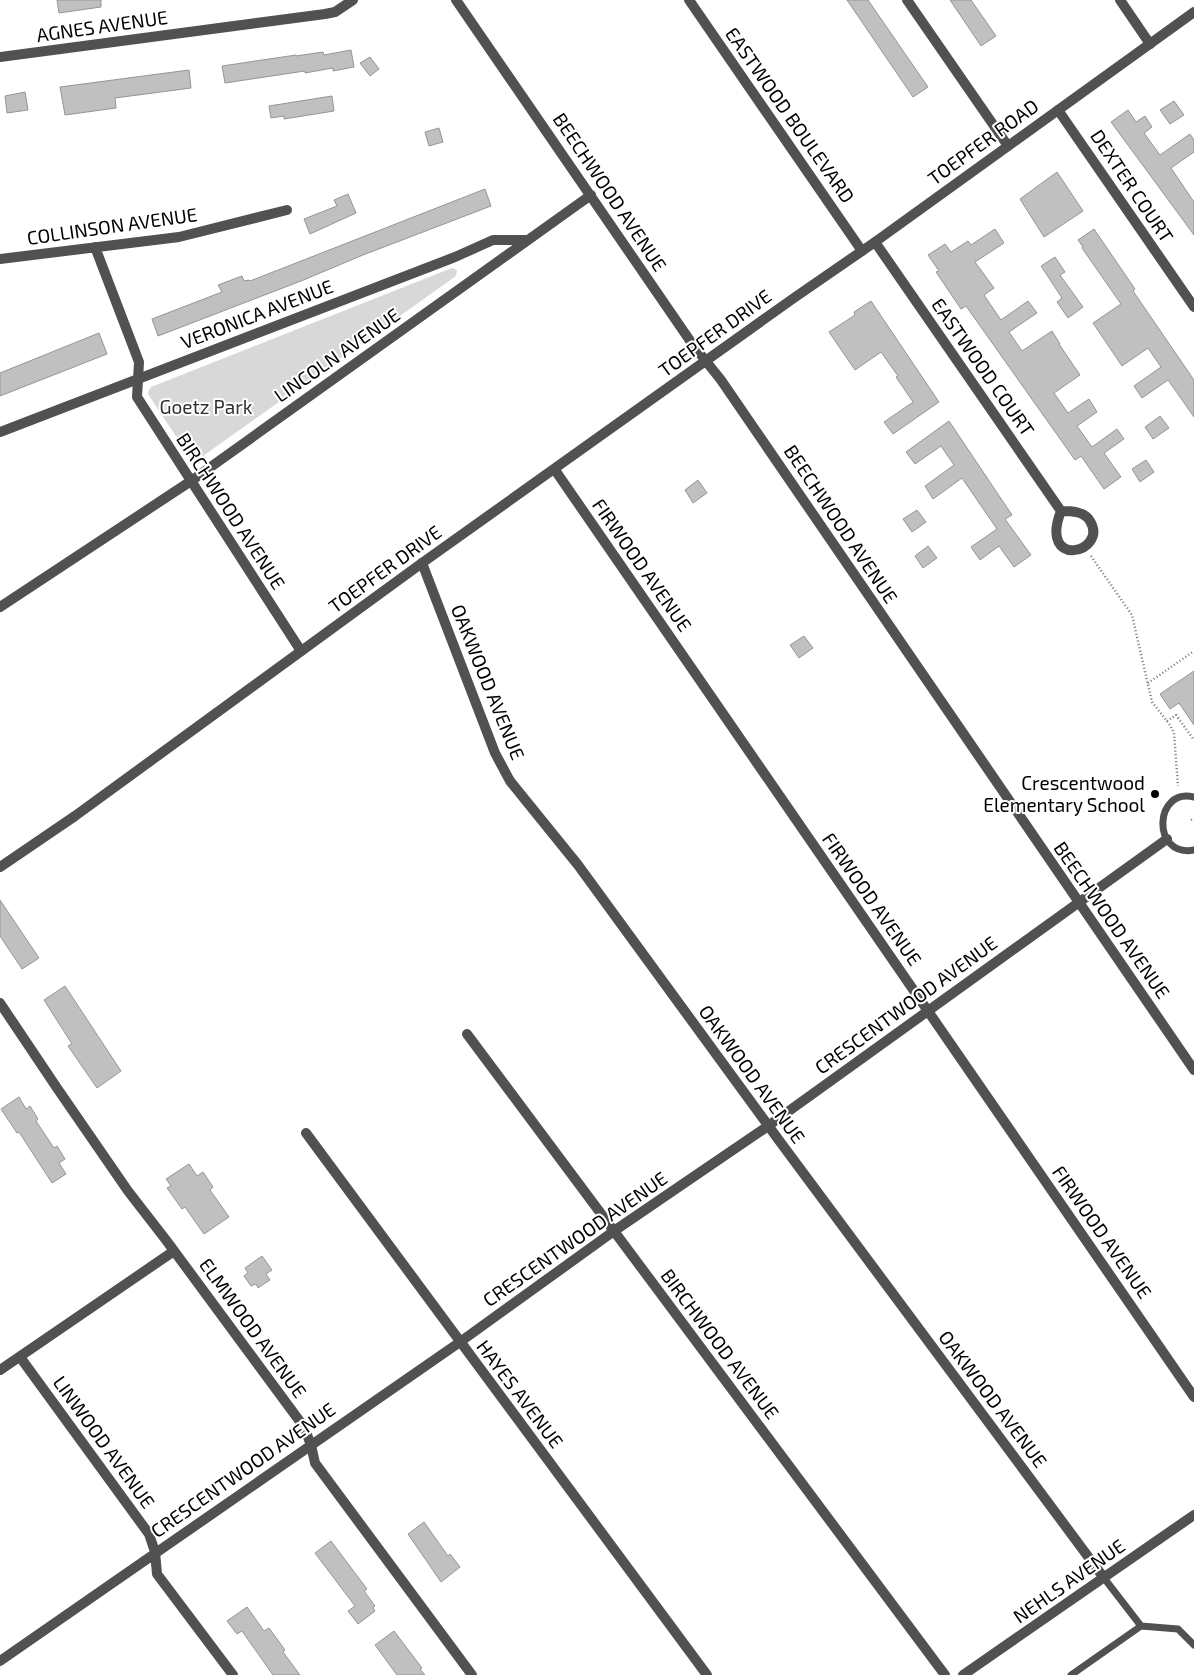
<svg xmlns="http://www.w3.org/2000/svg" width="1194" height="1675" viewBox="0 0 1194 1675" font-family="'Exo 2',sans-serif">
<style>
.green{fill:#d8d8d8}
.building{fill:#c0c0c0;stroke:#959595}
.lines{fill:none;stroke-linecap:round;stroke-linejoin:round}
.path{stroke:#737373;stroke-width:2.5;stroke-dasharray:1 2.5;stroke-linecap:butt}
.service{stroke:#515151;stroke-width:7}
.minor{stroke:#515151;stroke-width:10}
.tertiary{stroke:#515151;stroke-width:10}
.poi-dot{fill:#000;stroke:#fff;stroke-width:2}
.labels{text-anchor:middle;stroke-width:4;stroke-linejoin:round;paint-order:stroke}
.street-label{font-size:19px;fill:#000;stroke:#fff}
.park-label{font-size:19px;fill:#2f2f2f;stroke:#fff}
.poi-label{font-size:19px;fill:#000;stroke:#fff;text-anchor:end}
</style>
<rect width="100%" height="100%" fill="#fff"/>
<path class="green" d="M452 268 457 270 456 276 196 461 191 459 148 394 149 390 151 387Z"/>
<path class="building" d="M57 0H101V7L59 13Z
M847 0H868L928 87 913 97Z
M950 0H971L996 36 981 46Z
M351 50 354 67 333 71V68L305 73V71L225 83 222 66 296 55V56L323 52 324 55Z
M370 57 379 69 370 76 360 63Z
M189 70 191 88 115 98 116 108 65 115 60 87Z
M25 92 28 110 7 113 5 96Z
M332 96 334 111 284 119V116L271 118 269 106Z
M1174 101 1184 115 1170 124 1160 110Z
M1128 110 1136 122 1145 116 1152 127 1144 133 1160 155 1190 134 1194 140V152L1171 168 1194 202V235L1111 122Z
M439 128 443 142 429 146 425 132Z
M1057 172 1083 211 1044 237 1020 199Z
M485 189 491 206 363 255 301 281 158 336 152 319 222 292 218 285 242 276 244 281 249 280 250 281Z
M348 194 356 213 310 234 304 219 337 206 334 200Z
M995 229 1004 243 975 262 994 288 984 295 1001 320 1028 301 1037 313 1009 332 1022 351 1052 331 1060 344H1059L1080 375 1054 393 1068 413 1089 399 1097 412 1077 426 1092 447 1117 429 1124 439 1104 453 1121 477 1104 489 1081 456 1075 460 966 306 961 309 936 272 939 271 928 255 945 244 951 252 968 241 971 245Z
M1094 229 1135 289 1133 291 1194 380V417L1168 380 1142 398 1134 386 1161 367 1148 348 1122 366 1093 323 1121 304 1082 248 1083 247 1078 240Z
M1055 257 1065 272 1060 275 1083 307 1068 318 1057 302 1062 298 1041 266Z
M871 301 939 402 893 434 884 422 913 402 896 377 898 376 881 352 855 370 829 332 855 315 854 312Z
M99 333 107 354 0 396V373Z
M1160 416 1169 428 1153 439 1145 427Z
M949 421 1012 515 1005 519 1031 555 1014 567 999 546 980 560 971 547 997 529 962 478 933 499 925 486 954 465 941 446 915 464 906 452Z
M1146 460 1154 472 1140 482 1132 469Z
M698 480 707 493 693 503 685 490Z
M917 510 926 522 912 532 903 519Z
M928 546 937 558 923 568 915 556Z
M804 636 813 648 799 658 790 645Z
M1194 671V725L1179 703 1170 709 1160 694Z
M0 900 39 958 22 969 0 936Z
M65 986 121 1071 97 1088 68 1046 72 1044 44 1000Z
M19 1097 26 1109 30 1106 38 1119 36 1121 54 1148 57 1146 65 1159 59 1163 66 1174 52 1183 19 1132 17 1133 1 1109Z
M189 1164 197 1176 203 1172 213 1187 210 1190 229 1217 204 1234 185 1207 182 1209 167 1188 171 1186 166 1179Z
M262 1256 272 1270 266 1274 270 1280 258 1288 256 1284 251 1286 244 1276 248 1273 245 1268Z
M424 1522 448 1556 450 1554 460 1567 441 1582 408 1534Z
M331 1541 367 1589 364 1591 375 1606 373 1608 375 1611 358 1624 348 1611 355 1606 315 1553Z
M247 1607 264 1631 269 1628 285 1650 283 1652 300 1675H273L242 1631 237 1634 227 1621Z
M394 1631 422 1668 420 1669 425 1675H397L375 1645Z"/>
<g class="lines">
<path class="path" d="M1091 556 1132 615 1152 702 1170 725 1174 733 1178 786
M1148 683 1194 651
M1167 721 1176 715 1194 740
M1191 820 1194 818"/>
<path class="service" d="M1194 797C1154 787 1151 858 1194 850
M1104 1578 1141 1626 1178 1629 1194 1645
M1071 1675 1141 1626"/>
<path class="minor" d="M456 0 693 345 721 380 1194 1070
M689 0 862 251
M907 0 1008 146
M1120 0 1150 44
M0 57 325 14 335 12 353 0
M1058 110 1194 307
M875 242 1061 511
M95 247 139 362 137 397 301 651
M0 259 179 237 287 210
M0 432 455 257 493 240H528
M555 470 1194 1397
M1061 511C1071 511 1084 511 1090 521 1109 553 1038 570 1061 511Z
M422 563 495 753 510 781 578 865 778 1139 1104 1578
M0 607 191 481 591 195
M0 1003 57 1088 128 1191 166 1240 304 1427 311 1445 315 1463 472 1675
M467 1034 945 1675
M306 1133 707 1675
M20 1357 149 1534 155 1552 157 1574 233 1675
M0 1370 174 1251
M0 1661 460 1342 614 1231 768 1126 1167 839
M963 1675 1194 1515"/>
<path class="tertiary" d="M0 867 75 816 422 563 791 300 875 242 1194 12"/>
</g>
<circle class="poi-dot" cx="1155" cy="794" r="5"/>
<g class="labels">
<g class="street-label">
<text transform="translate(102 26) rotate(-8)" y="7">AGNES AVENUE</text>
<text transform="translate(790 115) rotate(55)" y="7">EASTWOOD BOULEVARD</text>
<text transform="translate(983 142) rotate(-36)" y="7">TOEPFER ROAD</text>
<text transform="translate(1132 186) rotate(56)" y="7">DEXTER COURT</text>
<text transform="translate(610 192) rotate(56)" y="7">BEECHWOOD AVENUE</text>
<text transform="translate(112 226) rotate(-8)" y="7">COLLINSON AVENUE</text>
<text transform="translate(257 314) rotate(-21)" y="7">VERONICA AVENUE</text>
<text transform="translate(715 333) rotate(-36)" y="7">TOEPFER DRIVE</text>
<text transform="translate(337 355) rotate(-35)" y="7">LINCOLN AVENUE</text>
<text transform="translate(983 367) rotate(55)" y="7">EASTWOOD COURT</text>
<text transform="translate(231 511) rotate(57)" y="7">BIRCHWOOD AVENUE</text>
<text transform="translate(841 524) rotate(56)" y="7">BEECHWOOD AVENUE</text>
<text transform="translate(642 565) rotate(55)" y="7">FIRWOOD AVENUE</text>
<text transform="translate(385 569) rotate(-36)" y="7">TOEPFER DRIVE</text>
<text transform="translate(488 682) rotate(68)" y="7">OAKWOOD AVENUE</text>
<text transform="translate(872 899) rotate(55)" y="7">FIRWOOD AVENUE</text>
<text transform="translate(1112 920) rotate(55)" y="7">BEECHWOOD AVENUE</text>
<text transform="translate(906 1005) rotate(-36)" y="7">CRESCENTWOOD AVENUE</text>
<text transform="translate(752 1074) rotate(54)" y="7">OAKWOOD AVENUE</text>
<text transform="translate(1102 1232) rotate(55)" y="7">FIRWOOD AVENUE</text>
<text transform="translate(575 1239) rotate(-35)" y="7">CRESCENTWOOD AVENUE</text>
<text transform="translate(253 1328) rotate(54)" y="7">ELMWOOD AVENUE</text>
<text transform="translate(720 1344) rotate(53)" y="7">BIRCHWOOD AVENUE</text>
<text transform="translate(520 1394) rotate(53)" y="7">HAYES AVENUE</text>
<text transform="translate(993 1399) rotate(53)" y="7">OAKWOOD AVENUE</text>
<text transform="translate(104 1442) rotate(54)" y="7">LINWOOD AVENUE</text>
<text transform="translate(243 1470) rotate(-35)" y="7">CRESCENTWOOD AVENUE</text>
<text transform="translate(1069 1581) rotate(-35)" y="7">NEHLS AVENUE</text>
</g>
<g class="park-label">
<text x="206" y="414">Goetz Park</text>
</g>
<g class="poi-label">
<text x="1145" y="790">Crescentwood<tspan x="1145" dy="22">Elementary School</tspan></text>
</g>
</g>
</svg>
